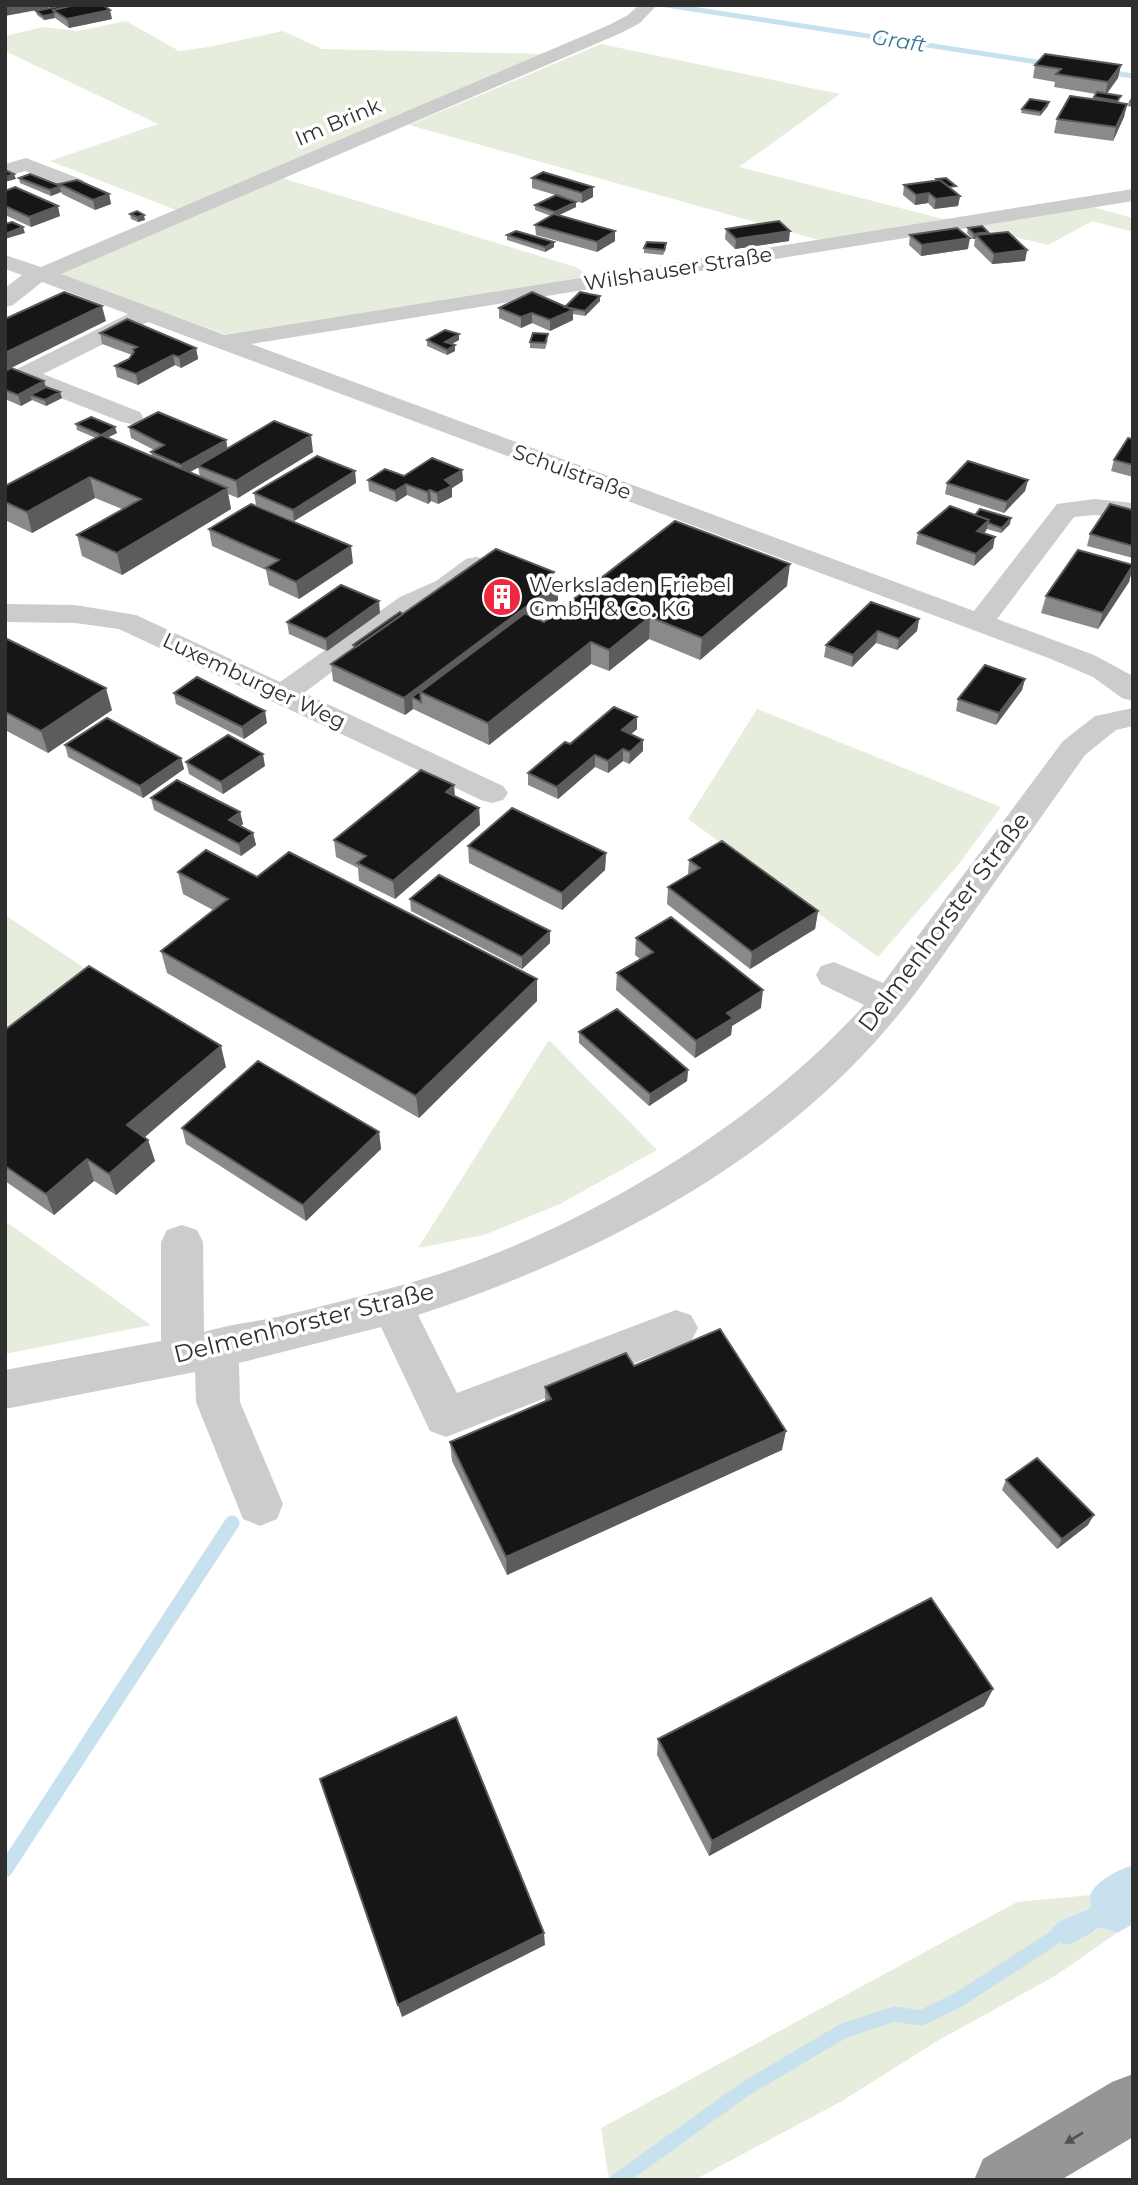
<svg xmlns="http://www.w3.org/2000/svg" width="1138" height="2185" viewBox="0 0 1138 2185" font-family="Montserrat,sans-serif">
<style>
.green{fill:#e6eddc}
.water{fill:#c7e1ee}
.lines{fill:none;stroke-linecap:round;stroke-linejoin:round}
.stream-far1{stroke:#c7e1ee;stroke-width:5}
.stream{stroke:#c7e1ee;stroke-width:15}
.minor{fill:#ccc;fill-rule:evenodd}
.highway{fill:#969696;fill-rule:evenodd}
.wall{fill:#8a8a8a;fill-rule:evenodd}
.shaded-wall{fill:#5c5c5c}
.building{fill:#161616;stroke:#5c5c5c;stroke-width:2}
.oneway{fill:#535353}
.labels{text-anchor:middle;stroke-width:7;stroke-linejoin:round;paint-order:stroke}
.far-water-label{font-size:21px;font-style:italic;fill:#387797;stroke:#fff}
.far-street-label{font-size:21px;fill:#2f2f2f;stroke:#fff}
.far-poi-label{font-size:21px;fill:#2f2f2f;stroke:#fff;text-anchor:start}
.street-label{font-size:24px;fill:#2f2f2f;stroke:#fff}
</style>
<rect width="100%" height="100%" fill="#fff"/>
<path class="green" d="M126 21 179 51 209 47 283 31 322 49 548 54 176 210 50 161 158 124 5 51V36L43 27 78 31Z
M601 44 840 94 739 167 951 221 819 240 409 125Z
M282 178 576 267 589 276 233 337 55 274Z
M1089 206 1133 218V232L1092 221 1048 245 974 227Z
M757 709 1001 807 958 865 878 957 688 819Z
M5 915 101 979 5 1054Z
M549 1040 657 1150 560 1204 484 1235 418 1248Z
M5 1221 151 1325 5 1354Z
M1090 1895 1091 1908 1060 1921 1095 1932 1101 1926 1117 1933 1055 1976 939 2040 842 2101 694 2180H609L601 2128 1017 1902Z"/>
<path class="water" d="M1133 1866V1924L1117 1933 1101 1927 1075 1942 1065 1945 1054 1938 1052 1928 1060 1921 1091 1908C1091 1904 1090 1900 1090 1896 1093 1883 1121 1867 1133 1866Z"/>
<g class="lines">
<path class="stream-far1" d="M666 5 1050 64
M1108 72 1133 76"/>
<path class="stream" d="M5 1870 232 1523
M618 2180 745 2089 843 2031 894 2014 921 2018 958 2000 1054 1938"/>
<path class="minor" d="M639 5H657L640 23 621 33 61 274 225 335 1133 189V201L251 344 974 611 1057 504 1095 499 1133 503V519L1095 515 1074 517 997 619 1094 655 1131 675 1133 701 1122 698 1093 677 1051 659 148 322 43 374 140 412 143 417 140 422 131 424 122 422 15 380 11 375 15 370 128 314 42 282 13 305 5 307V288L22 275 5 269V255L41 267 609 25 628 15Z
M26 158 83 180 86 184 83 188 76 190 25 171 5 177V164Z
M476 557 486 559 490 565C473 590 441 595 418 611 379 636 341 665 304 693L503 786 508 793 503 800 492 803 481 800 119 629 75 623 5 622V604L75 605 136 615 280 682 400 597 436 581 466 559Z
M1133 708V726L1116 730 1085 755C1050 805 1014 855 978 906 945 952 914 999 876 1041 756 1174 587 1259 418 1315L457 1393 676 1310 691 1315 698 1328 691 1341 446 1437 430 1431 381 1327 239 1363 240 1402 283 1504 277 1519 260 1526 243 1519 237 1504 196 1402 195 1372 5 1409V1370L161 1341V1242L167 1230 182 1225 197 1230 203 1242 204 1332C226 1325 253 1322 277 1317 317 1308 356 1297 395 1287 559 1244 751 1132 864 1005L821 984 816 975 821 966 834 962 883 983 1063 741 1095 716Z"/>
<path class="highway" d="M1133 2074V2137L1061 2180H974L983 2159 1112 2082Z"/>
</g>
<path class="wall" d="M70 6 112 19 69 28 55 18 44 20 37 15 36 11Z
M1035 65H1121L1118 78 1107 94 1120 101 1119 102 1127 104 1124 117 1113 141 1054 133 1057 119 1093 99 1096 94 1054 87 1055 82 1033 78Z
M1133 96V107L1128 106 1129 101Z
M1048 106 1040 116 1021 113 1022 109Z
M543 172 593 197 582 203 532 188V178Z
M19 178 60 186 59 184 109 194 111 204 95 210 62 194 61 192 51 196 20 183Z
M936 179 955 191H954L960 196 958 206 934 209 928 203 915 205 903 195 904 185 935 181Z
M5 191 60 216 31 227 5 215Z
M535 205 576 207 559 215 615 231V241L597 252 536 235 535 225 551 216 535 210Z
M130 214 145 220 138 222 131 219Z
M968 228 988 234 1027 250 1025 261 992 264 974 246 975 239H973L967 233Z
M726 229 789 241 735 249 725 239Z
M507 235 554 247 545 252 507 240Z
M910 235 968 249 921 256 909 245Z
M666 243V249L663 255 644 253V248Z
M600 296V301L585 316 573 314V320L550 331 532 323 521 328 499 318V308L565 306Z
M100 333 196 348 198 359 181 368 175 365 138 385 117 377 115 366 129 359 132 355 102 344Z
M459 334V340L451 344 455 351 447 355 427 346V340Z
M548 340 545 349 530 348V342Z
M5 371 44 381 46 387 62 398 46 406 32 400 21 406 5 399Z
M76 424 117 433 107 438 152 456 151 452 154 450 131 438 129 427 226 440 227 449 313 452 238 498 228 494 231 509 122 575 82 556 77 535 122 509 95 498 32 533 5 520V486L96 438 77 430ZM198 467 200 477 190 472Z
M1133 439V477L1111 471 1114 460Z
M462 470 463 481 452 488V497L438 504 431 501 428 504 407 495 396 502 369 491 368 480Z
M355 471 356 483 294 521 256 505 254 493Z
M1028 480 1025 491 1004 513 945 494 947 483Z
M1133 510V558L1087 546 1090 534Z
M975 515 1010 524 1001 533 987 529 984 533 993 548 974 566 916 544 918 533Z
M209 529 353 563 299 599 269 585 266 570 212 546Z
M1133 565 1129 582 1098 629 1041 613 1046 596Z
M554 581 558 583V600L534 618 544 622 787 586 700 660 649 639 609 671 591 664 489 745 413 709 405 715 333 681 331 664 354 648 353 645Z
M380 613 327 651 289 634 287 622Z
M919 619 917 631 897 650 876 643 852 667 824 657 826 645Z
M5 638 112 710 48 753 5 730Z
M1025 679 1022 690 996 725 956 711 958 699Z
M174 693 267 723 244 739 176 704Z
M637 717V729L631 734 643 751 629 764 623 761 608 773 595 767 558 799 528 785V773L570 744Z
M65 745 181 758 184 769 143 798 68 757Z
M186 762 265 766 223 794 189 774Z
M454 785 455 797 479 808 480 825 395 899 359 881 358 868 336 857 334 840Z
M151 798 240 812 243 824 240 826 253 833 256 845 241 856 154 810Z
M468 846 606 853 605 870 562 910 469 863Z
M689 860 818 911 815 929 750 969 667 904 668 887 688 875Z
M178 872 257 877 537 1001 419 1118 167 973 161 951 213 910 183 894Z
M410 899 550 943 522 969 411 911Z
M636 938 761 1008 732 1026 731 1035 695 1058 616 990 617 973 640 959 635 955Z
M5 1030 226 1067 145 1137 148 1140 155 1161 116 1195 94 1181 54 1215 5 1181Z
M579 1032 688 1070 687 1081 649 1106 579 1043Z
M182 1128 379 1132 381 1149 306 1221 186 1144Z
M634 1366 782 1450 507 1575 452 1461 450 1442 545 1401V1387Z
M1006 1480 1088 1525 1057 1549 1002 1490Z
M993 1689 984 1706 709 1856 657 1755 658 1739Z"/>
<path class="shaded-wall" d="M5 5H47L48 8 5 16Z
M110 10 112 19 69 28 67 19Z
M54 14 55 18 44 20 43 16Z
M1121 65 1118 78 1105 95 1108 82Z
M1049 102 1048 106 1040 116 1041 112Z
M1127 104 1124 117 1113 141 1116 127Z
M14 174 16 179 5 182V177Z
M60 187 61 192 51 196 50 190Z
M593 187V197L582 203V193Z
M929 193 928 203 915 205 916 195Z
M109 194 111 204 95 210 93 200Z
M960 196 958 206 934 209 936 199Z
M576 202V207L555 217V212Z
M58 206 60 216 31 227 29 217Z
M144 215 145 220 138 222 137 217Z
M23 227 25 233 5 239V234Z
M615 231V241L597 252V242Z
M790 231 789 241 735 249 736 239Z
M988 232 987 237 976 235 975 239H973L974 234Z
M970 238 968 249 921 256 922 245Z
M554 242V247L545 252V247Z
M1027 250 1025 261 992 264 994 254Z
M600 296V301L585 316V311Z
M102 306 106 321 5 371V353Z
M573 310V320L550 331V320Z
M532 313V323L521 328V317Z
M459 334V340L445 348V342Z
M455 345V351L447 355V350Z
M196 348 198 359 181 368 179 357Z
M173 355 175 365 138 385 136 374Z
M44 381 47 392 30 395 32 400 21 406 18 395Z
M60 392 62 398 46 406 45 400Z
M115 427 117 433 102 440 101 435Z
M311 435 313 452 238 498 236 481Z
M226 440 228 451 183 476 181 465Z
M462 470 463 481 452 488V497L438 504 437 493 445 480Z
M355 471 356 483 294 521 293 510Z
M90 477 95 498 32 533 27 512Z
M1028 480 1025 491 1004 513 1007 502Z
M406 484 407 495 396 502 395 491Z
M227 488 231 509 122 575 117 553Z
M430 490 431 501 428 504 427 492Z
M1011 518 1010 524 1001 533 1002 528Z
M989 520 986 531 974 542 977 531Z
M995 537 993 548 974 566 976 554Z
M351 546 353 563 299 599 296 582Z
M790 564 787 586 700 660 702 638Z
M1133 567 1129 582 1098 629 1103 613Z
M554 572V586L558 583V600L533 619 412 697 413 709 405 715 404 698Z
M379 601 380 613 327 651 326 639Z
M650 617 649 639 609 671V650Z
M919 619 917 631 897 650 899 639Z
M878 631 876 643 852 667 853 655Z
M591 642V664L489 745 488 723Z
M1025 679 1022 690 996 725 999 713Z
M106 688 112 710 48 753 41 731Z
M265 711 267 723 244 739 242 727Z
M637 717V729L622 742V730Z
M643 740V751L629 764 630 752Z
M623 749V761L608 773V761Z
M263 754 265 766 223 794 221 782Z
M595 755V767L558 799 557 787Z
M181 758 184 769 143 798 140 786Z
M454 785 455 803 446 792Z
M479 808 480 825 395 899 393 881Z
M240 812 243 824 232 832 229 820Z
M253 833 256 845 241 856 239 844Z
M606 853 605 870 562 910V893Z
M818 911 815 929 750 969 752 952Z
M550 931V943L522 969V957Z
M537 979V1001L419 1118 416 1096Z
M763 990 761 1008 732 1026 731 1035 695 1058 696 1041 727 1013Z
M221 1046 226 1067 133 1147 127 1125Z
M688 1070 687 1081 649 1106 650 1094Z
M379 1132 381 1149 306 1221 303 1205Z
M148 1140 155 1161 116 1195 109 1174Z
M87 1159 94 1181 54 1215 46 1194Z
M786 1431 782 1450 507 1575 506 1557Z
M1094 1515 1088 1525 1057 1549 1062 1539Z
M993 1689 984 1706 709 1856 712 1841Z
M544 1933 545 1945 402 2017 398 2005Z"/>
<path class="building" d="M64 5 70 6 53 10 54 14 43 16 36 11Z
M75 5H103L110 10 67 19 53 10Z
M1045 54 1121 65 1108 82 1056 74 1061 69 1035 65Z
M1097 92 1121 96 1117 101 1094 97Z
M1070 96 1127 104 1116 127 1057 119Z
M1030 99 1049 102 1041 112 1022 109Z
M5 170 14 174 5 177Z
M543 172 593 187 582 193 532 178Z
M30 174 61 186 50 190 19 178Z
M946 178 956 186 949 187 940 180H937L936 179Z
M77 180 109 194 93 200 59 184Z
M940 180 960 196 936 199 929 193 916 195 904 185Z
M15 187 58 206 29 217 5 206V191Z
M556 195 576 202 555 212 535 205Z
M137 211 144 215 137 217 130 214Z
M554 214 615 231 597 242 535 225Z
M779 221 790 231 736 239 726 229Z
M12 222 23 227 5 234V224Z
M982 226 988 232 974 234 968 228Z
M957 228 970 238 922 245 910 235Z
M516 231 554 242 545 247 507 235Z
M1008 232 1027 250 994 254 976 235Z
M647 242 666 243 664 250 644 248Z
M64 292 102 306 5 353V319Z
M532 292 573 310 550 320 532 313 521 317 499 308Z
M580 292 600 296 585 311 565 307Z
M127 319 196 348 179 357 173 355 136 374 115 366 129 359 134 352 133 349 137 347 100 333Z
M445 330 459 334 445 342 455 345 447 350 427 340Z
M533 333 548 334 545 343 530 342Z
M11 368 44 381 18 395 5 390V371Z
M46 387 60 392 45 400 30 395Z
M158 412 226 440 181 465 151 452 164 445 129 427Z
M91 417 115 427 101 435 76 424Z
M274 421 311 435 236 481 198 466Z
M101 435 227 488 117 553 77 535 141 499 90 477 27 512 5 502V486Z
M1128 438 1133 439V465L1114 460Z
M317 456 355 471 293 510 254 493Z
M432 458 462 470 445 480 452 486 437 493 430 490 427 492 406 484 395 491 368 480 385 469 404 476Z
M968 461 1028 480 1007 502 947 483Z
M251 504 351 546 296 582 266 568 279 560 209 529Z
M1110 504 1133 510V546L1090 534Z
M950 506 989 520 977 531 995 537 976 554 918 533Z
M980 509 1011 518 1002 528 988 523 989 520 975 515Z
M675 521 790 564 702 638 650 617 609 650 591 642 488 723 420 692 524 613 544 622Z
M496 549 554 572 546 578 558 583 404 698 331 664Z
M1078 550 1133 565 1103 613 1046 596Z
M341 585 379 601 326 639 287 622Z
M871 602 919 619 899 639 878 631 853 655 826 645Z
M400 612 403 614 356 647 353 645Z
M524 614 420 692 421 702 412 697Z
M5 638 106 688 41 731 5 712Z
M985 665 1025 679 999 713 958 699Z
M197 677 265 711 242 727 174 693Z
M614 707 637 717 622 730 643 740 630 752 623 749 608 761 595 755 557 787 528 773 565 742 570 744Z
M107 718 181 758 140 786 65 745Z
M228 735 263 754 221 782 186 762Z
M421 770 454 785 446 792 479 808 393 881 357 863 366 856 334 840Z
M177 780 240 812 229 820 253 833 239 844 151 798Z
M512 808 606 853 562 893 468 846Z
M722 841 818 911 752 952 668 887 700 868 689 860Z
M206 850 257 877 289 852 537 979 416 1096 161 951 228 899 178 872Z
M439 875 550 931 522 957 410 899Z
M671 917 763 990 727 1013 733 1018 696 1041 617 973 653 952 636 938Z
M89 966 221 1046 127 1125 148 1140 109 1174 87 1159 46 1194 5 1166V1030Z
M617 1009 688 1070 650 1094 579 1032Z
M258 1061 379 1132 303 1205 182 1128Z
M720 1329 786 1431 506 1557 450 1442 551 1399 545 1387 626 1353 634 1366Z
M1037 1458 1094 1515 1062 1539 1006 1480Z
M931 1598 993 1689 712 1841 658 1739Z
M456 1717 544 1933 398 2005 320 1779Z"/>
<defs><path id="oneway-solid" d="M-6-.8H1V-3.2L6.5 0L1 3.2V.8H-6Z" transform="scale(1.75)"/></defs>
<use class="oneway" href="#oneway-solid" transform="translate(1074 2138) rotate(149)"/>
<defs>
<symbol id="building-disc" viewBox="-11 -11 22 22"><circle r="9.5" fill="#f0273f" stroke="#fff"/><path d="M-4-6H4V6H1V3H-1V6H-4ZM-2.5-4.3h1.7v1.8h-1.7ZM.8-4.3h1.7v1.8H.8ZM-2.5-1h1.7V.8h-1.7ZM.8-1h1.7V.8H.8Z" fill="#fff"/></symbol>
</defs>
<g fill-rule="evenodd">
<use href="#building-disc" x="480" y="575" width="44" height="44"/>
</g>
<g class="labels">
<g class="far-water-label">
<text transform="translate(899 41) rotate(9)" y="7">Graft</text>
</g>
<g class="far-street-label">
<text transform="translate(338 122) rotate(-23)" y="7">Im Brink</text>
<text transform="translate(678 269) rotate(-9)" y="7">Wilshauser Straße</text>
<text transform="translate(572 472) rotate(20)" y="7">Schulstraße</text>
<text transform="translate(254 681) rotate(25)" y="7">Luxemburger Weg</text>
</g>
<g class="far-poi-label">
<text x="529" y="592">Werksladen Friebel<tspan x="529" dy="24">GmbH &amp; Co. KG</tspan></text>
</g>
<g class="street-label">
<text transform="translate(944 922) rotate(-53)" y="8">Delmenhorster Straße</text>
<text transform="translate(304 1323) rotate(-14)" y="8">Delmenhorster Straße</text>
</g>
</g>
<rect width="1138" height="2185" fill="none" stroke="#2f2f2f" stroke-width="14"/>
</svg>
